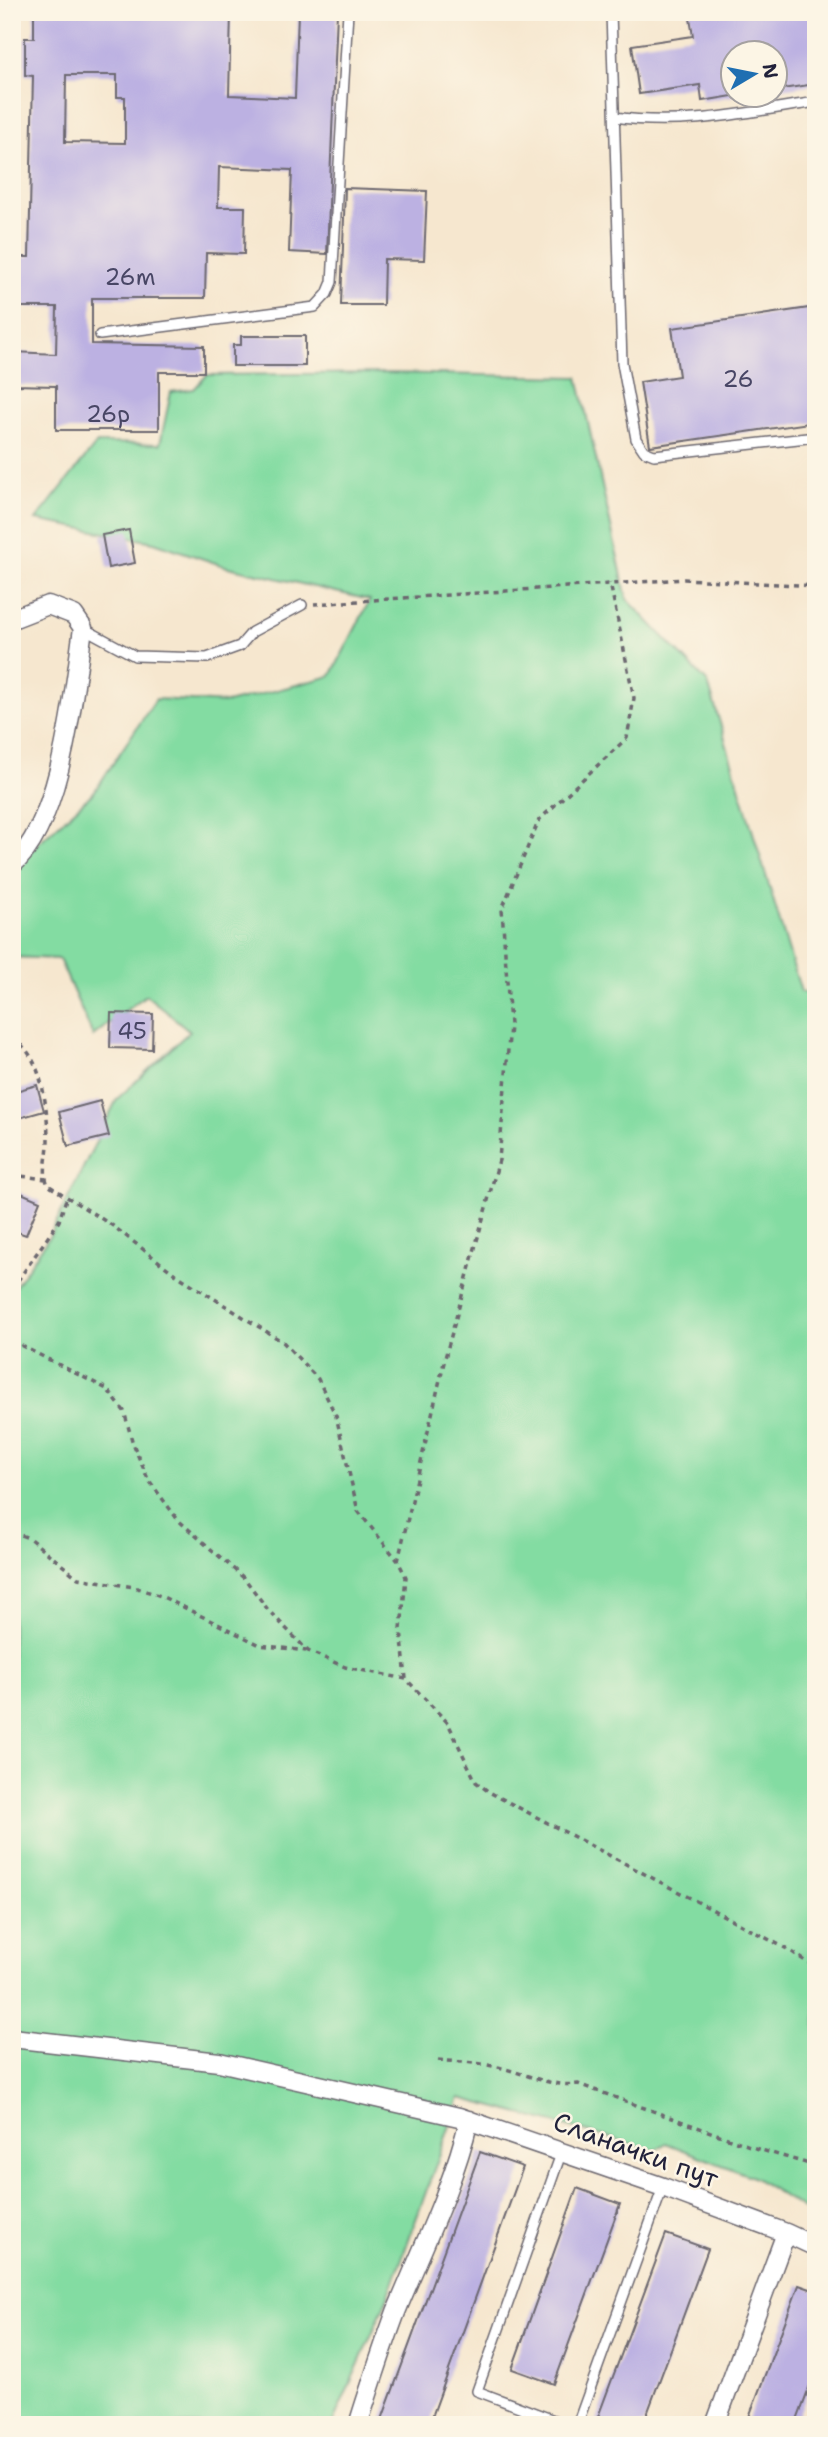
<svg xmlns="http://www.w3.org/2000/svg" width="828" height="2437" viewBox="0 0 828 2437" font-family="'Shantell Sans',sans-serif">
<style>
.green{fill:#83dca2;stroke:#527f6e;stroke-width:2}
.building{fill:#bcb1e2;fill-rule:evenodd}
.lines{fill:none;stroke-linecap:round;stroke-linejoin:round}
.lane-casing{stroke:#6c676f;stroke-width:12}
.street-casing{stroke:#6c676f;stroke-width:21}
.path{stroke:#6c676f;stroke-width:3.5;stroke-dasharray:5 5;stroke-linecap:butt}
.lane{stroke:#fff;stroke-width:9}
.street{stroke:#fff;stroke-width:18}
.labels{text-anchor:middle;stroke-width:5;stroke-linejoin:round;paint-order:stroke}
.number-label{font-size:23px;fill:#484665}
.street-label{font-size:26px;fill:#22223b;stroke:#fcf5e5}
</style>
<rect width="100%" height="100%" fill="#fcf5e5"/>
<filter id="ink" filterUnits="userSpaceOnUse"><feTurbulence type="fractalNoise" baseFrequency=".0143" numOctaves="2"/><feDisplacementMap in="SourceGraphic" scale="14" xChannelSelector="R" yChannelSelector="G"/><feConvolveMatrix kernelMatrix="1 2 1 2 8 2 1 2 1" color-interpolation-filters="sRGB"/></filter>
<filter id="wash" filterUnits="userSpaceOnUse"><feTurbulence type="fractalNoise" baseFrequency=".00686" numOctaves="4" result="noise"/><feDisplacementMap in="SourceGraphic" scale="28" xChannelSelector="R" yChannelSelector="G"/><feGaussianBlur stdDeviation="1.57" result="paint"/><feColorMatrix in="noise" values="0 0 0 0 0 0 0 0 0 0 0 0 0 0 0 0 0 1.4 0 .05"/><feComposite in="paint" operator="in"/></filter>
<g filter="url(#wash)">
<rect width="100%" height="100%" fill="#f6e7cf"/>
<path class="green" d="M385 373 578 377 627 599 708 683 801 992 816 995V2217L755 2178 666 2143 655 2150 460 2098 388 2297 332 2425H12V1291L49 1237 117 1099 190 1031 146 995 93 1036 59 959 12 957V867L94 792 156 699 227 703 331 676 370 600 224 566 154 542 36 520 97 443 160 444 171 392 194 389 207 375Z"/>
<g id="blocks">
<path class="building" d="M34 12H231L229 95 295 98 298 12H337L327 254 289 252 292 170 219 167 218 207H245L244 254 206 253 205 298H92V344L204 346V372H159V430H56V386L13 385 14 352 56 354 57 307H17L19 257H29L33 76 25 75V38H34ZM66 75H117V97H125V143L65 142Z
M689 12H816V84L775 90V52H733V96L702 101 700 85 639 94 632 45 693 36Z
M345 188 427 191 424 260 384 259 383 305H341Z
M816 307V422L650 446 640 382 679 376 672 328Z
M241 336H305V366H233V345H241Z
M129 530 135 563 108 568 102 535Z
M111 1013 153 1014 152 1049 110 1048Z
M37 1085 44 1111 12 1120V1092Z
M100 1101 109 1136 68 1146 59 1112Z
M12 1189 40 1201 26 1235 12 1230Z
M480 2152 523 2167 429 2425H380Z
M577 2188 620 2204 554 2384 512 2369Z
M666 2234 708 2249 643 2425H595Z
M799 2285 816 2291V2369L795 2425H746Z"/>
</g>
</g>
<g filter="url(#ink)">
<use href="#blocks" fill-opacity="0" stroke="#6c676f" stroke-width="2"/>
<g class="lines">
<defs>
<path id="lane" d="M611 12 622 363 636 439 644 451 654 455 816 437
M615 117C682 127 749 112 816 102
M100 335 315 307 327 294 332 282 348 12
M83 628 135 656 207 658 240 646 252 632 302 605
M562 2151 477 2391 567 2425
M577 2425 663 2187"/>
<path id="street" d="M12 619 48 605 74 615 83 628C74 691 61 825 12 865
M12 2038 219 2062 459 2117 663 2187 786 2233 816 2247
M358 2425C370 2387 382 2349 396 2312 422 2248 453 2187 469 2120
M715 2425 786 2233"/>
</defs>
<use href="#lane" class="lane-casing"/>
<use href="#street" class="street-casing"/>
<path class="path" d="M314 604 684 579 816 586
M12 1039C43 1052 48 1112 48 1142 48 1157 42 1171 48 1185L113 1226 175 1274 283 1342 318 1379 336 1416 358 1511 398 1561
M12 1175 46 1179
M12 1289 59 1221 66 1199
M12 1341 107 1389 124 1411 133 1444 148 1479 178 1520 245 1579 269 1611 308 1651 345 1667 406 1679 448 1723 476 1782 489 1792 789 1950 816 1968
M12 1532 29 1538 78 1578 134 1587 161 1596 260 1645 306 1651
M406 1679 401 1629 406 1577 398 1561 445 1358 499 1160 510 1025 502 909 539 820 627 738 634 698 610 583
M438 2060C456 2062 475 2062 493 2066 521 2071 550 2088 578 2084L758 2149 816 2166"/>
<use href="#lane" class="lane"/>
<use href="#street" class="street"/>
</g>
</g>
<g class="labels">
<g class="number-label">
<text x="130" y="285">26m</text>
<text x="738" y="387">26</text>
<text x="108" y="422">26p</text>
<text x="132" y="1039">45</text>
</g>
<g class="street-label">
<text transform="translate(636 2150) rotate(20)" y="9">Сланачки пут</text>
</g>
</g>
<rect width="828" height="2437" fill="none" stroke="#fcf5e5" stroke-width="42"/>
<g transform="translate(754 74) rotate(80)"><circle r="33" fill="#fcf5e5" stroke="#a5a1a1" stroke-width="2"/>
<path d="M0-5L12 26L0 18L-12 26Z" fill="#1f6fb2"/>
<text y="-10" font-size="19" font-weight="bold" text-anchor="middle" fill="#22223b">N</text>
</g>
</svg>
